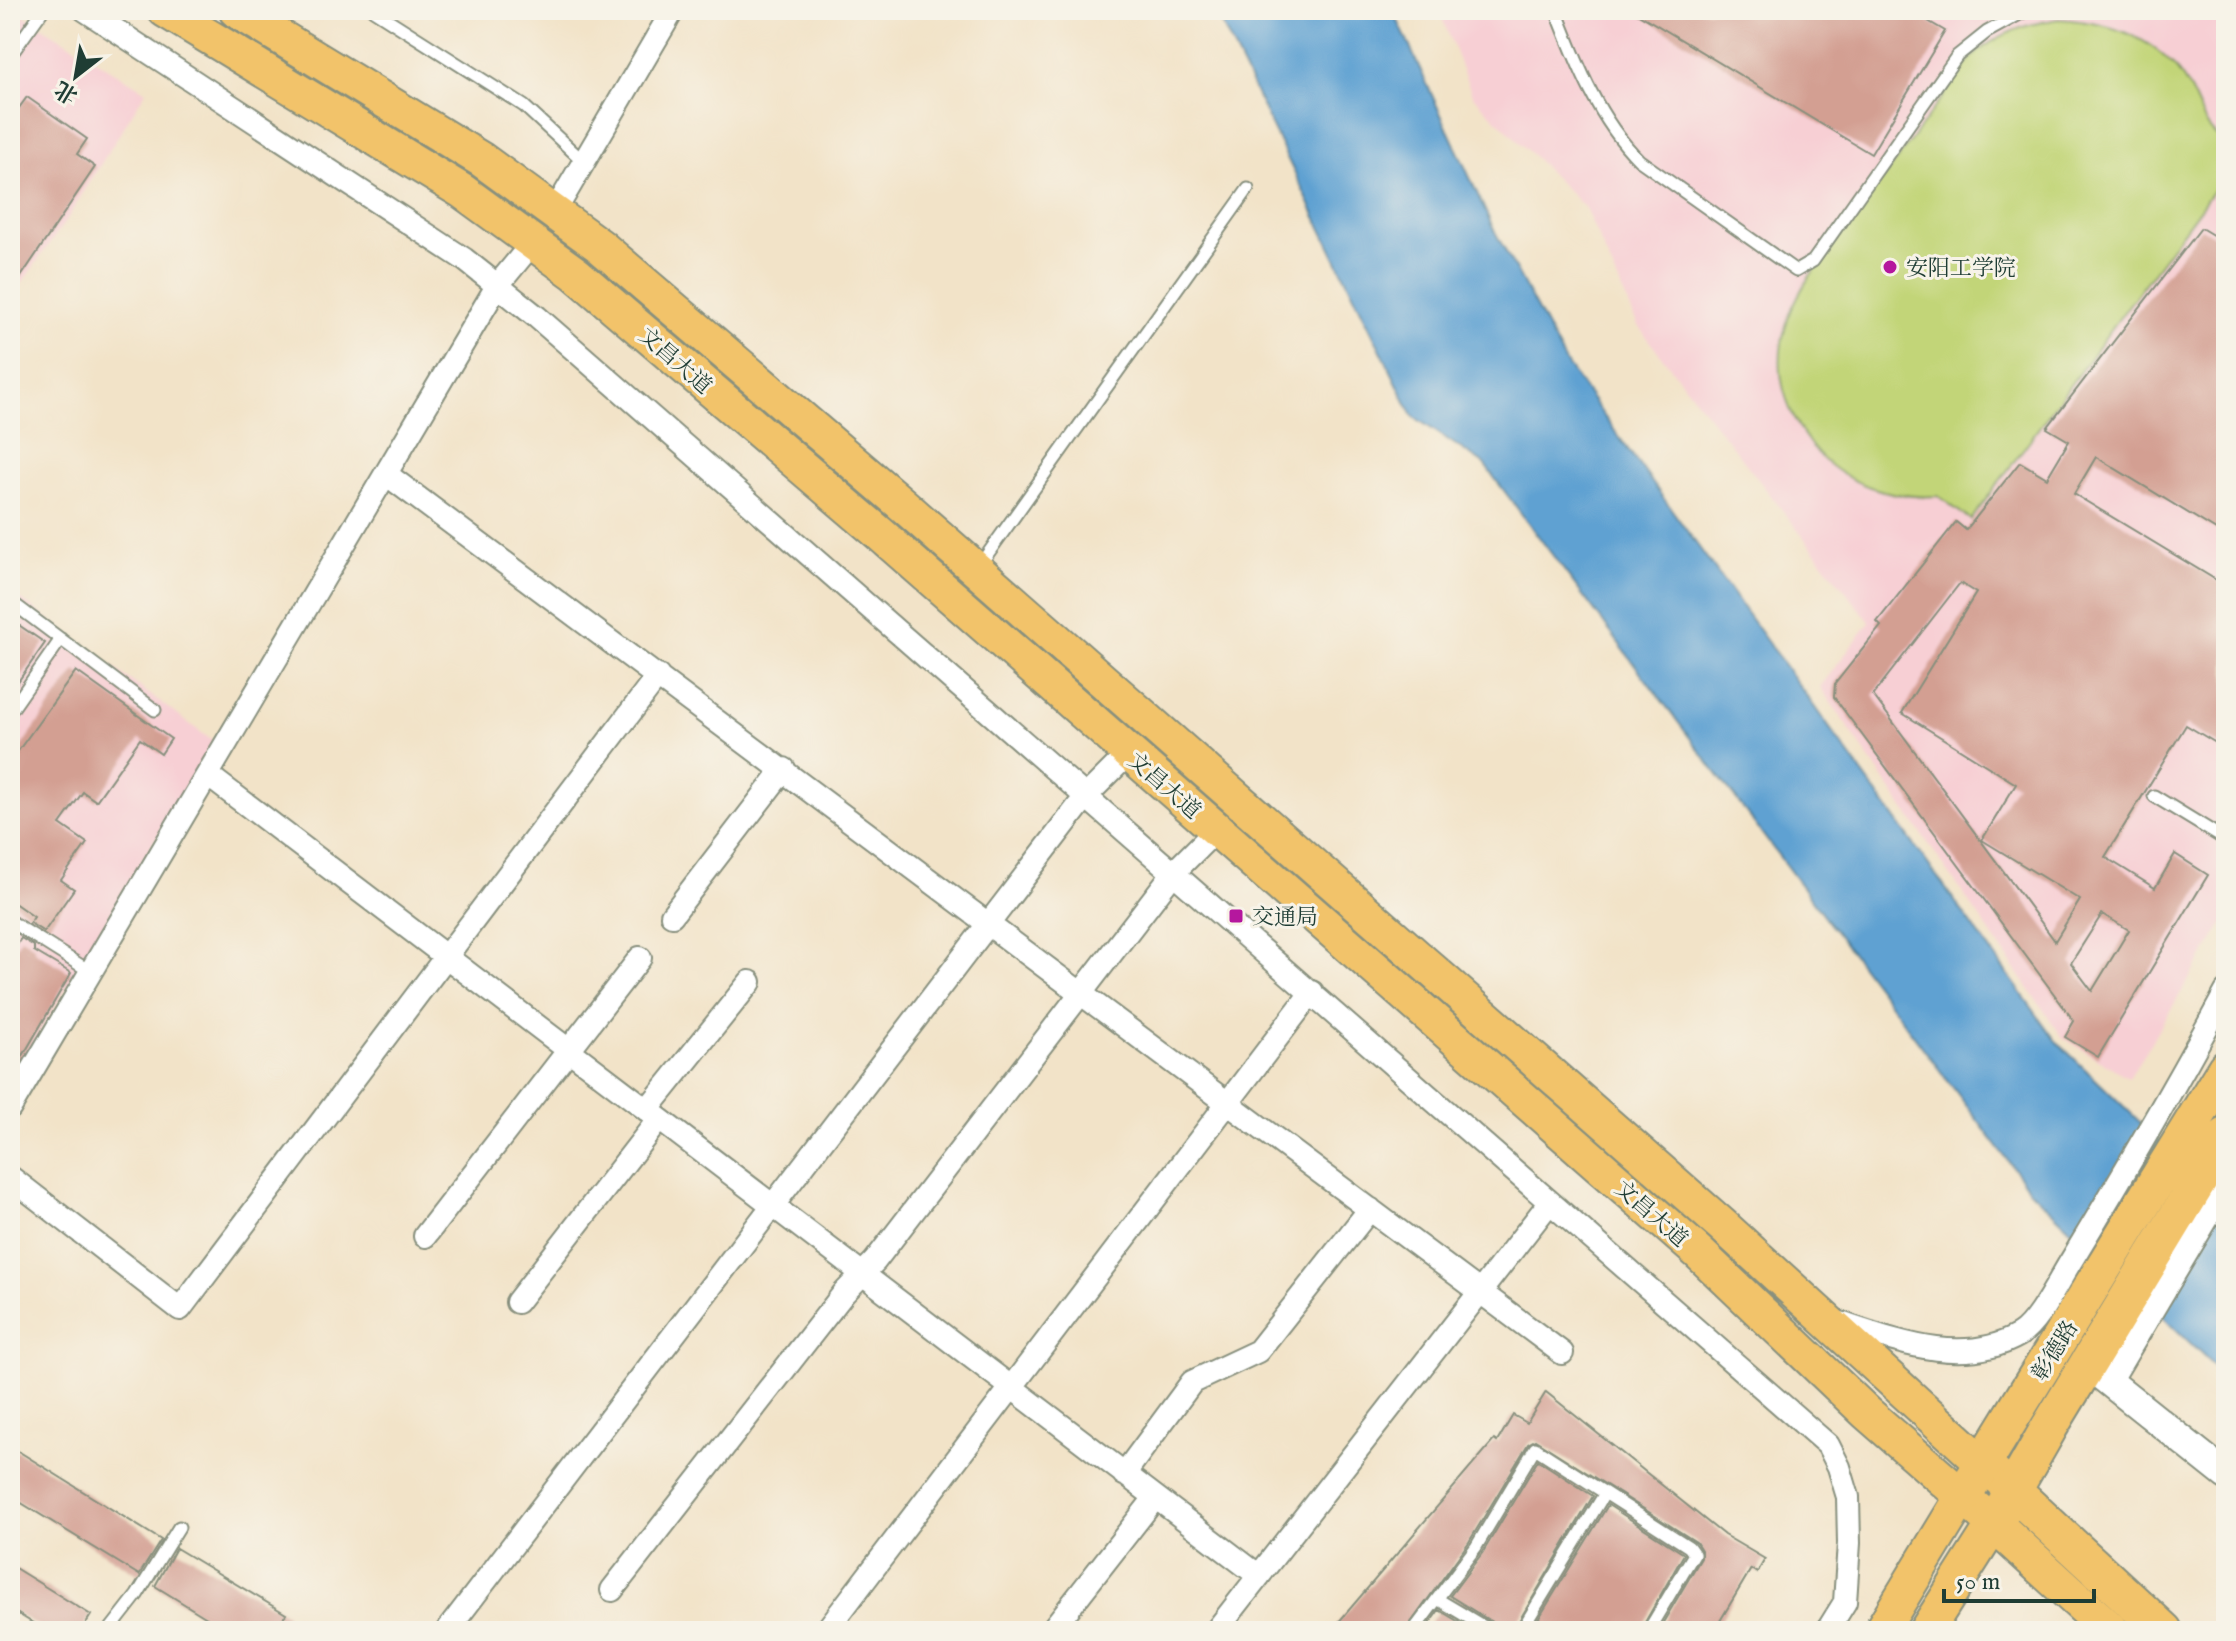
<svg xmlns="http://www.w3.org/2000/svg" width="2236" height="1641" viewBox="0 0 2236 1641" font-family="'IM FELL English','Noto Serif SC',serif">
<style>
.built{fill:#f7cfd4}
.green{fill:#c2d578;stroke:#708956;stroke-width:2}
.water{fill:#5ea1d2;stroke:#3e6f83;stroke-width:2}
.building{fill:#d39f92;fill-rule:evenodd}
.lines{fill:none;stroke-linecap:round;stroke-linejoin:round}
.service-casing{stroke:#88907e;stroke-width:15}
.minor-casing{stroke:#88907e;stroke-width:26}
.tertiary-casing{stroke:#88907e;stroke-width:32}
.primary-casing{stroke:#88907e;stroke-width:38}
.trunk-casing{stroke:#88907e;stroke-width:40}
.service{stroke:#fff;stroke-width:11}
.minor{stroke:#fff;stroke-width:22}
.tertiary{stroke:#fff;stroke-width:28}
.primary{stroke:#f2c36a;stroke-width:34}
.trunk{stroke:#f2c36a;stroke-width:36}
.poi-dot{fill:#b5179e;stroke:#f7f3e8;stroke-width:3}
.labels{text-anchor:middle;stroke-width:6;stroke-linejoin:round;paint-order:stroke}
.poi-label{font-size:22px;fill:#1f3d34;stroke:#f7f3e8;text-anchor:start}
.street-label{font-size:22px;fill:#1f3d34;stroke:#f7f3e8}
</style>
<rect width="100%" height="100%" fill="#f7f3e8"/>
<filter id="ink" filterUnits="userSpaceOnUse"><feTurbulence type="fractalNoise" baseFrequency=".0125" numOctaves="2"/><feDisplacementMap in="SourceGraphic" scale="16" xChannelSelector="R" yChannelSelector="G"/><feConvolveMatrix kernelMatrix="1 2 1 2 8 2 1 2 1" color-interpolation-filters="sRGB"/></filter>
<filter id="wash" filterUnits="userSpaceOnUse"><feTurbulence type="fractalNoise" baseFrequency=".006" numOctaves="4" result="noise"/><feDisplacementMap in="SourceGraphic" scale="32" xChannelSelector="R" yChannelSelector="G"/><feGaussianBlur stdDeviation="1.8" result="paint"/><feColorMatrix in="noise" values="0 0 0 0 0 0 0 0 0 0 0 0 0 0 0 0 0 1.4 0 .05"/><feComposite in="paint" operator="in"/></filter>
<g filter="url(#wash)">
<rect width="100%" height="100%" fill="#f2e3c8"/>
<path class="built" d="M10 10H15L146 91 67 219 10 300Z
M1439 10H2226V919L2129 1078 2063 1038 1820 687 1870 622 1638 326 1585 208 1472 95Z
M10 591 214 742 10 1082Z"/>
<path class="green" d="M2058 19C2112 22 2161 38 2189 88 2203 113 2201 126 2226 144V173L1971 520 1938 496C1894 499 1842 485 1813 448 1786 414 1773 372 1785 329 1796 286 1829 251 1855 216 1893 164 1932 112 1970 59 1996 34 2023 25 2058 19Z"/>
<path class="water" d="M1215 10H1393L1493 228 1567 365 2056 1041 2226 1205V1377L2030 1190 1484 464 1413 416Z"/>
<g id="blocks">
<path class="building" d="M1632 10H1909L1945 31 1871 154Z
M27 97 87 139 77 154 95 167 10 293V107L16 112Z
M2201 228 2226 243V536L2096 457 2074 494 2226 586V749L2186 725 2105 857 2155 888 2175 854 2208 875 2098 1057 2065 1037 2074 1021 1834 697 1835 684 1881 626 1877 622 1956 522 1966 530 2020 462 2047 478 2069 441 2047 428ZM1960 583 1976 593 1902 713 2016 784 1982 840 2080 900 2055 941 1873 695ZM2102 914 2129 930 2092 991 2071 963Z
M10 619 45 643 10 693Z
M76 671 171 739 161 754 140 739 96 801 83 792 60 824 87 843 61 880 74 889 44 932 30 923 34 917 10 900V762Z
M21 938 34 946V951L71 973 10 1078V956Z
M1546 1392 1724 1535 1765 1559 1757 1573 1751 1569 1714 1631H1658L1701 1558V1550L1696 1542 1535 1440 1528 1444 1469 1542 1405 1631H1331L1494 1440 1497 1442 1513 1415 1527 1423Z
M10 1446 161 1540 139 1575 10 1496Z
M1538 1460 1593 1496 1513 1631H1499L1495 1624 1450 1596 1483 1552Z
M1608 1505 1684 1554 1640 1631H1531Z
M176 1548 286 1614 282 1620 301 1631H228L155 1586Z
M10 1565 91 1615 81 1631H46L10 1609Z
M1439 1610 1474 1631H1424Z"/>
</g>
</g>
<g filter="url(#ink)">
<use href="#blocks" fill-opacity="0" stroke="#88907e" stroke-width="2"/>
<g class="lines">
<defs>
<path id="service" d="M373 10 524 106 584 162
M1556 10C1577 64 1598 119 1639 160L1796 271 1813 261 1957 56 1987 32 2027 10
M10 56 43 10
M979 566 1248 189
M10 601 155 710
M10 712 61 639
M2154 796 2226 840
M10 921 91 972
M1439 1600 1491 1631
M109 1631 137 1595 179 1527
M1413 1631 1476 1547 1535 1448 1689 1547 1694 1554 1648 1631
M1521 1631 1605 1493"/>
<path id="minor" d="M85 10 464 259 537 317 1828 1445 1839 1467 1848 1497 1849 1543 1845 1602 1827 1631
M555 211 673 10
M386 474 1562 1353
M209 776 1259 1576
M672 915 784 769
M10 1108 497 286 534 241
M647 1110 750 982
M10 1177 180 1309 658 676
M425 1236 640 958
M517 1302 659 1119
M1837 1322C1893 1340 1962 1368 2019 1335 2038 1324 2059 1280 2071 1261 2125 1172 2177 1083 2226 992
M2109 1383 2226 1187
M1124 1474 1192 1382 1258 1351 1370 1209
M612 1590 844 1293 875 1261 1174 872 1216 830
M447 1631 1087 795 1129 753
M826 1631 1312 992
M1051 1631 1155 1498
M1216 1631 1550 1202"/>
<path id="tertiary" d="M2088 1365 2226 1475"/>
<path id="primary" d="M165 10 462 191 576 274 879 533 1698 1252 1867 1413 1994 1524 1926 1631
M236 10 482 160 600 246 903 505 1722 1225 2013 1491
M1881 1631 1963 1496"/>
<path id="trunk" d="M2013 1491 2164 1631
M1963 1496 2226 1068
M2111 1631 1994 1524 2050 1426 2226 1136"/>
</defs>
<use href="#service" class="service-casing"/>
<use href="#minor" class="minor-casing"/>
<use href="#tertiary" class="tertiary-casing"/>
<use href="#primary" class="primary-casing"/>
<use href="#trunk" class="trunk-casing"/>
<use href="#service" class="service"/>
<use href="#minor" class="minor"/>
<use href="#tertiary" class="tertiary"/>
<use href="#primary" class="primary"/>
<use href="#trunk" class="trunk"/>
</g>
</g>
<g class="poi-dot">
<circle cx="1890" cy="267" r="8"/>
<rect x="1228" y="908" width="16" height="16" rx="4"/>
</g>
<g class="labels">
<g class="poi-label">
<text x="1906" y="275">安阳工学院</text>
<text x="1252" y="924">交通局</text>
</g>
<g class="street-label">
<text transform="translate(676 360) rotate(41)" y="8">文昌大道</text>
<text transform="translate(1165 785) rotate(41)" y="8">文昌大道</text>
<text transform="translate(1652 1213) rotate(41)" y="8">文昌大道</text>
<text transform="translate(2054 1350) rotate(-58)" y="8">彰德路</text>
</g>
</g>
<rect width="2236" height="1641" fill="none" stroke="#f7f3e8" stroke-width="40"/>
<g transform="translate(76 76) rotate(211)" stroke="#f7f3e8" stroke-width="6" paint-order="stroke">
<path d="M0-6L14 30L0 20L-14 30Z" fill="#1f3d34"/>
<text y="-12" font-size="22" font-weight="bold" text-anchor="middle" fill="#1f3d34">北</text>
</g>
<path d="M1944 1589v12h150v-12" fill="none" stroke="#1f3d34" stroke-width="4"/>
<text x="1956" y="1589" font-size="24" fill="#1f3d34" stroke="#f7f3e8" stroke-width="6" paint-order="stroke">50 m</text>
</svg>
